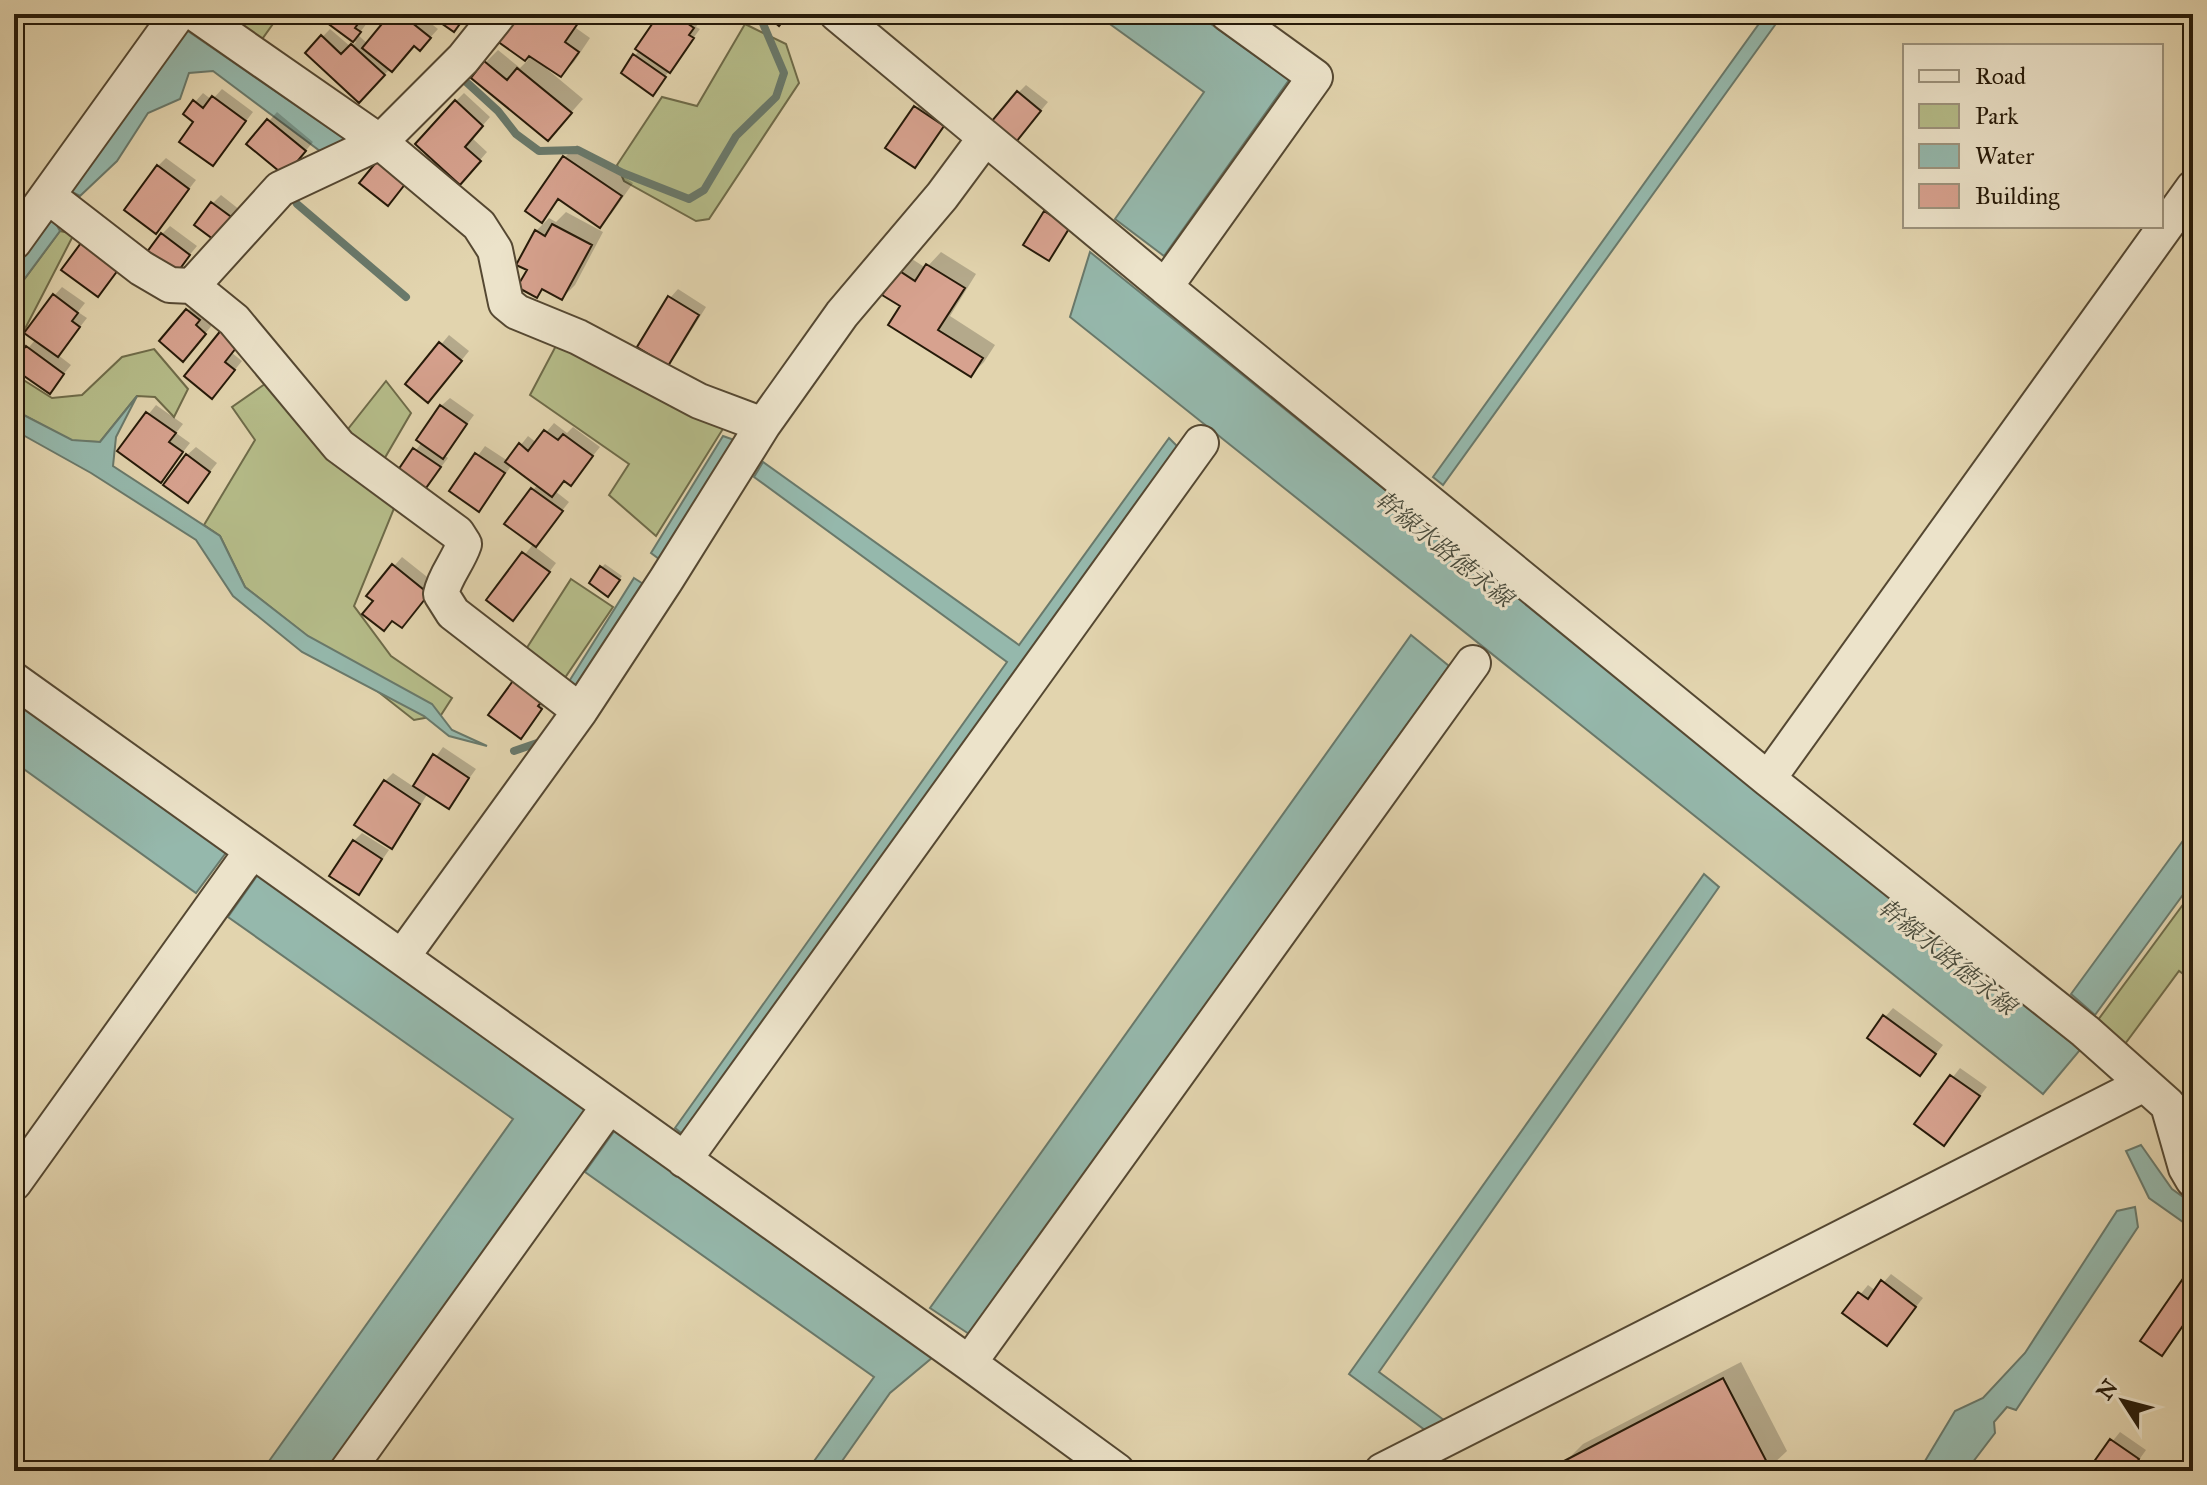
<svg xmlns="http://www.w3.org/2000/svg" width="2207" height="1485" viewBox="0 0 2207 1485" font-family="'IM FELL Great Primer','Noto Serif JP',serif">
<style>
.green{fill:#b5bc89;stroke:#6e6b49;stroke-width:2}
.water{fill:#95b8ac;stroke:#69796b;stroke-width:2}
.shadow{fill:#0003}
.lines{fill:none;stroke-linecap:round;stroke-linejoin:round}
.stream{stroke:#69796b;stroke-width:8}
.building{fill:#d7a28f;stroke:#261a09;stroke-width:2}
.minor-casing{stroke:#554832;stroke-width:38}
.minor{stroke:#ece3ca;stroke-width:34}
.labels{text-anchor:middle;stroke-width:6;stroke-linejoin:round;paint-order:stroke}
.water-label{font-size:24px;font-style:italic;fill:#47493a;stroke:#ece3ca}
</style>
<rect width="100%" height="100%" fill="#e2d4ae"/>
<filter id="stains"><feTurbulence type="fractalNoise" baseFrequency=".0025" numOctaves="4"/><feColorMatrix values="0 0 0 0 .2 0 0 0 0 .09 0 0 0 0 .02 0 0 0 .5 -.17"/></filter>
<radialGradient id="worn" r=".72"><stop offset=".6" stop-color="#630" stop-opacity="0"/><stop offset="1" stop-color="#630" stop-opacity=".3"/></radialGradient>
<path class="green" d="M221 14H280L260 42Z
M745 24 786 44 799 83 709 219 696 221 624 181 617 165 662 97 697 106Z
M60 231 74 234 14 350V293Z
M559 340 726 424 656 536 609 495 629 464 530 395Z
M154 349 188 389 174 417 155 397 137 396 100 442 72 441 14 410V374L52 398 82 395 122 357Z
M272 379 340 439 386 381 411 413 372 480 395 506 354 606 391 656 452 698 441 715 414 720 245 587 220 536 204 525 255 440 232 407Z
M571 579 613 607 560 685 521 657Z
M2193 891V981L2179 971 2122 1048 2095 1024Z"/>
<path class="water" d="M1096 14H1197L1289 80 1164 256 1115 219 1204 92Z
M1766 14H1783L1443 485 1433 477Z
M182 27 348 141 324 154 213 71 189 73 180 99 148 113 117 161 80 196 68 190Z
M54 220 60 231 14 293V264L40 229Z
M1090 252 2080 1050 2043 1094 1070 317Z
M137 396 116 437 113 466 220 536 245 587 308 636 432 704 452 730 487 746 449 736 424 716 302 652 233 596 196 540 91 473 14 430V410L72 440 100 442Z
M723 436 737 441 663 562 651 553Z
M1169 438 1180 449 685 1136 675 1128 1007 662 754 477 763 462 1019 645Z
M634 578 648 587 582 690 568 683Z
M1411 635 1449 666 969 1334 930 1308Z
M14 696 228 850 196 893 14 762Z
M2193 827V881L2095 1015 2071 994Z
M259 873 587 1109 327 1471H262L513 1119 228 917Z
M1704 874 1719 887 1379 1372 1448 1423 1429 1433 1349 1374Z
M615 1130 933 1357 890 1393 835 1471H807L874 1377 585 1172Z
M2141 1145 2172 1189 2193 1204V1229L2149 1198 2126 1151Z
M2135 1207 2138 1227 2016 1410 2007 1407 1994 1422 1995 1433 1966 1471H1919L1955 1411 1983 1398 2025 1353 2117 1211Z"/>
<path class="shadow" d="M319 14H365L362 18 367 23 358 35 368 44 393 14H419L438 29 428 40 415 44 359 100 307 53 330 29 351 47 356 42Z
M518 14H586L576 28 590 38 574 62 561 75 548 66 547 69 583 99 548 139 485 63 498 50 520 68 528 60 500 40Z
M662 14H694L701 19 696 27 700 29 653 93 635 56Z
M1026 85 1048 102 1024 131 1018 93Z
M222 89 253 112 213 164 196 121 195 102 203 93 212 100Z
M464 93 490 117 472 138 487 152 468 174 456 101Z
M924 99 951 117 915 165 888 147Z
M277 112 313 142 293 166 249 144Z
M577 145 633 183 612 213 600 225 560 199 541 220 564 158Z
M166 158 196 180 156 231 158 166Z
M221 195 240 210 225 231 212 204Z
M1054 204 1077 218 1048 258 1026 244Z
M566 212 603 232 575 285 562 298 544 288 537 295 529 270 536 231 549 218 556 222Z
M170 226 197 246 174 274 162 234Z
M941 252 976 274 950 316 995 345 984 362 971 375 902 305 899 272 912 259 926 268Z
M62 287 85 303 78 312 87 318 58 355 71 365 49 392 14 365 36 339 54 296Z
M678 289 706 307 676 355 668 363 670 298Z
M196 302 213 324 191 351 162 341Z
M449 335 469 351 436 392 408 384Z
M232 353 242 361 220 388 187 376Z
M450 398 474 415 444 455 448 458 421 493 397 476 422 442 441 406Z
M156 405 183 424 176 433 190 443 161 480 120 450Z
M554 423 567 433 573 427 600 447 571 483 565 479 555 491 569 502 534 546 556 563 521 610 489 600 534 543 507 524 538 484 512 465 479 509 452 491 485 446 508 461 528 436 537 443Z
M196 447 217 463 187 501V455Z
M402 557 436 584 401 625 369 595Z
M605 564 622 576 612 591 601 568Z
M549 700 520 737 491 715Z
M443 747 476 769 449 806 428 793 400 838 391 846 385 781 393 773 414 787Z
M362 833 389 850 359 893 354 841Z
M1893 1008 1943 1045 1920 1074 1885 1017Z
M1960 1068 1987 1087 1943 1144 1916 1124Z
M1891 1274 1923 1298 1887 1344 1845 1313 1868 1285 1876 1291Z
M1741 1362 1787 1451 1769 1468 1764 1471H1571L1566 1461 1583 1444Z
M2120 1432 2146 1450 2131 1471H2108L2095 1463Z"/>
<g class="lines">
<path class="stream" d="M463 79 498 111 516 134 539 151 578 150 623 173 689 199 704 190 736 136 776 97 784 73 761 19
M297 204 406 297
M514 751 543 741"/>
</g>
<path class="building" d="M315 14H365L355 28 361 32 353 42Z
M390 14H401L431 38 420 51 414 46 392 72 362 48Z
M428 14H467L454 32Z
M515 14H579L583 16 565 42 579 52 561 77 529 56 525 61 497 41Z
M659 14H674L694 28 689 35 694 38 670 73 635 49Z
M765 14H789L779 26Z
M321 35 341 54 351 44 385 75 359 103 305 53Z
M633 54 666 77 653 96 621 73Z
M484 61 507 80 517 68 572 113 548 141 471 78Z
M1017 91 1041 111 1016 142 991 122Z
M212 96 246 121 213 166 179 142 193 122 183 114 193 100 203 108Z
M455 100 483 126 465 147 481 161 460 185 415 144Z
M914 106 944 126 915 168 885 148Z
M267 119 306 151 285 176 246 144Z
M563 156 622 196 600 228 558 199 542 223 525 211Z
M378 160 406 183 388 206 359 183Z
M157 165 189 189 156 234 124 210Z
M211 202 234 219 217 242 194 225Z
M1044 211 1070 227 1049 261 1023 245Z
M552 224 592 245 562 300 542 289 537 298 517 287 527 270 516 265 535 230 545 236Z
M161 233 190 255 174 277 144 256Z
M81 243 118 270 98 297 61 270Z
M926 264 965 288 938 330 983 358 971 377 888 325 900 306 882 295 898 270 915 281Z
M53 294 78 313 72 321 80 327 58 357 24 333Z
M668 296 699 315 668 366 637 347Z
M186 309 200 320 196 325 206 334 183 362 159 341Z
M222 329 240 343 225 362 235 370 212 399 184 376Z
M439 342 462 361 428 403 405 384Z
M26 346 64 374 50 394 14 369V362Z
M440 405 467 424 443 459 416 440Z
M146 412 176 433 169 442 183 452 161 483 117 451Z
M544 430 558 440 563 434 593 456 571 486 564 481 552 497 505 462 519 443 528 451Z
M413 448 441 467 421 495 394 476Z
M475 453 505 473 479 512 449 491Z
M186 454 210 472 188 503 163 485Z
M531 488 563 511 536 547 504 524Z
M522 552 550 572 513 621 486 600Z
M392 564 429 594 402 628 392 621 384 631 362 614 373 601 366 596Z
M600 566 620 580 608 597 589 583Z
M518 674 547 695 538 706 542 709 521 739 488 715Z
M433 754 469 778 449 809 413 786Z
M384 780 420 804 392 849 354 825Z
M353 840 382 859 359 895 329 876Z
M1883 1015 1936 1054 1920 1076 1867 1038Z
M1950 1075 1980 1096 1944 1146 1914 1124Z
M2193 1264V1311L2162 1356 2140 1341Z
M1881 1280 1916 1307 1887 1346 1842 1313 1858 1292 1868 1299Z
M1723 1378 1771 1470 1569 1471 1564 1461Z
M2110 1439 2139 1459 2131 1471H2104L2093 1463Z"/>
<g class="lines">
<defs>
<path id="minor" d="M196 14 380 142 479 225 495 250 506 303 517 312 578 337 699 401 763 425
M837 14 1165 287
M1228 14 1315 77 1165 287 1768 779 2085 1031 2168 1105 2186 1168 2193 1180
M48 196 141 268 170 285 192 286 280 189 380 142 463 59 499 14
M14 242 178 14
M192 286 234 320 339 446 457 533 464 544C458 562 445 575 441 594L453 613 580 711
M14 680 969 1363 1117 1471
M1768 779 2193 188
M402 957 580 711 666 580 763 425 842 314 942 196 985 138
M684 1160 1201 443
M14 1183 252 851
M969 1363 1473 663
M347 1471 609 1106
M1382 1471 2144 1084"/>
</defs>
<use href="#minor" class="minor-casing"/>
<use href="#minor" class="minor"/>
</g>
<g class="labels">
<g class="water-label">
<text transform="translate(1444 549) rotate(39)" y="8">幹線水路徳永線</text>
<text transform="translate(1947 957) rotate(39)" y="8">幹線水路徳永線</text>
</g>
</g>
<rect width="2207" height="1485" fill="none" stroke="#e2d4ae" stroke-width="48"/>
<rect x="16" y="16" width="2175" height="1453" fill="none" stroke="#261a09" stroke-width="4"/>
<rect x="24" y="24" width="2159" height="1437" fill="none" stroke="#261a09" stroke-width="2"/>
<rect x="1903" y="44" width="260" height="184" fill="#ece3ca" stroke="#9d937d" stroke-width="2"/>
<rect x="1919" y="70" width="40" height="12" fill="#ece3ca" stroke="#9d937d" stroke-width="2"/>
<text x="1975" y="84" font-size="24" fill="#261a09">Road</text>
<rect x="1919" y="104" width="40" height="24" fill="#b5bc89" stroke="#9d937d" stroke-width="2"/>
<text x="1975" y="124" font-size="24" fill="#261a09">Park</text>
<rect x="1919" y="144" width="40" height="24" fill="#95b8ac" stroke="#9d937d" stroke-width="2"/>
<text x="1975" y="164" font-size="24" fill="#261a09">Water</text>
<rect x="1919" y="184" width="40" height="24" fill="#d7a28f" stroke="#9d937d" stroke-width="2"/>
<text x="1975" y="204" font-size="24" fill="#261a09">Building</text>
<g transform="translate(2123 1401) rotate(306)" stroke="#ece3ca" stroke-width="6" paint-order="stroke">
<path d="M0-6L14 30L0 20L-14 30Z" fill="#261a09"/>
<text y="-12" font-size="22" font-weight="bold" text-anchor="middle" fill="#261a09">N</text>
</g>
<rect width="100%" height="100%" filter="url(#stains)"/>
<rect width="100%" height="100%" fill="url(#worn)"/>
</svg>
